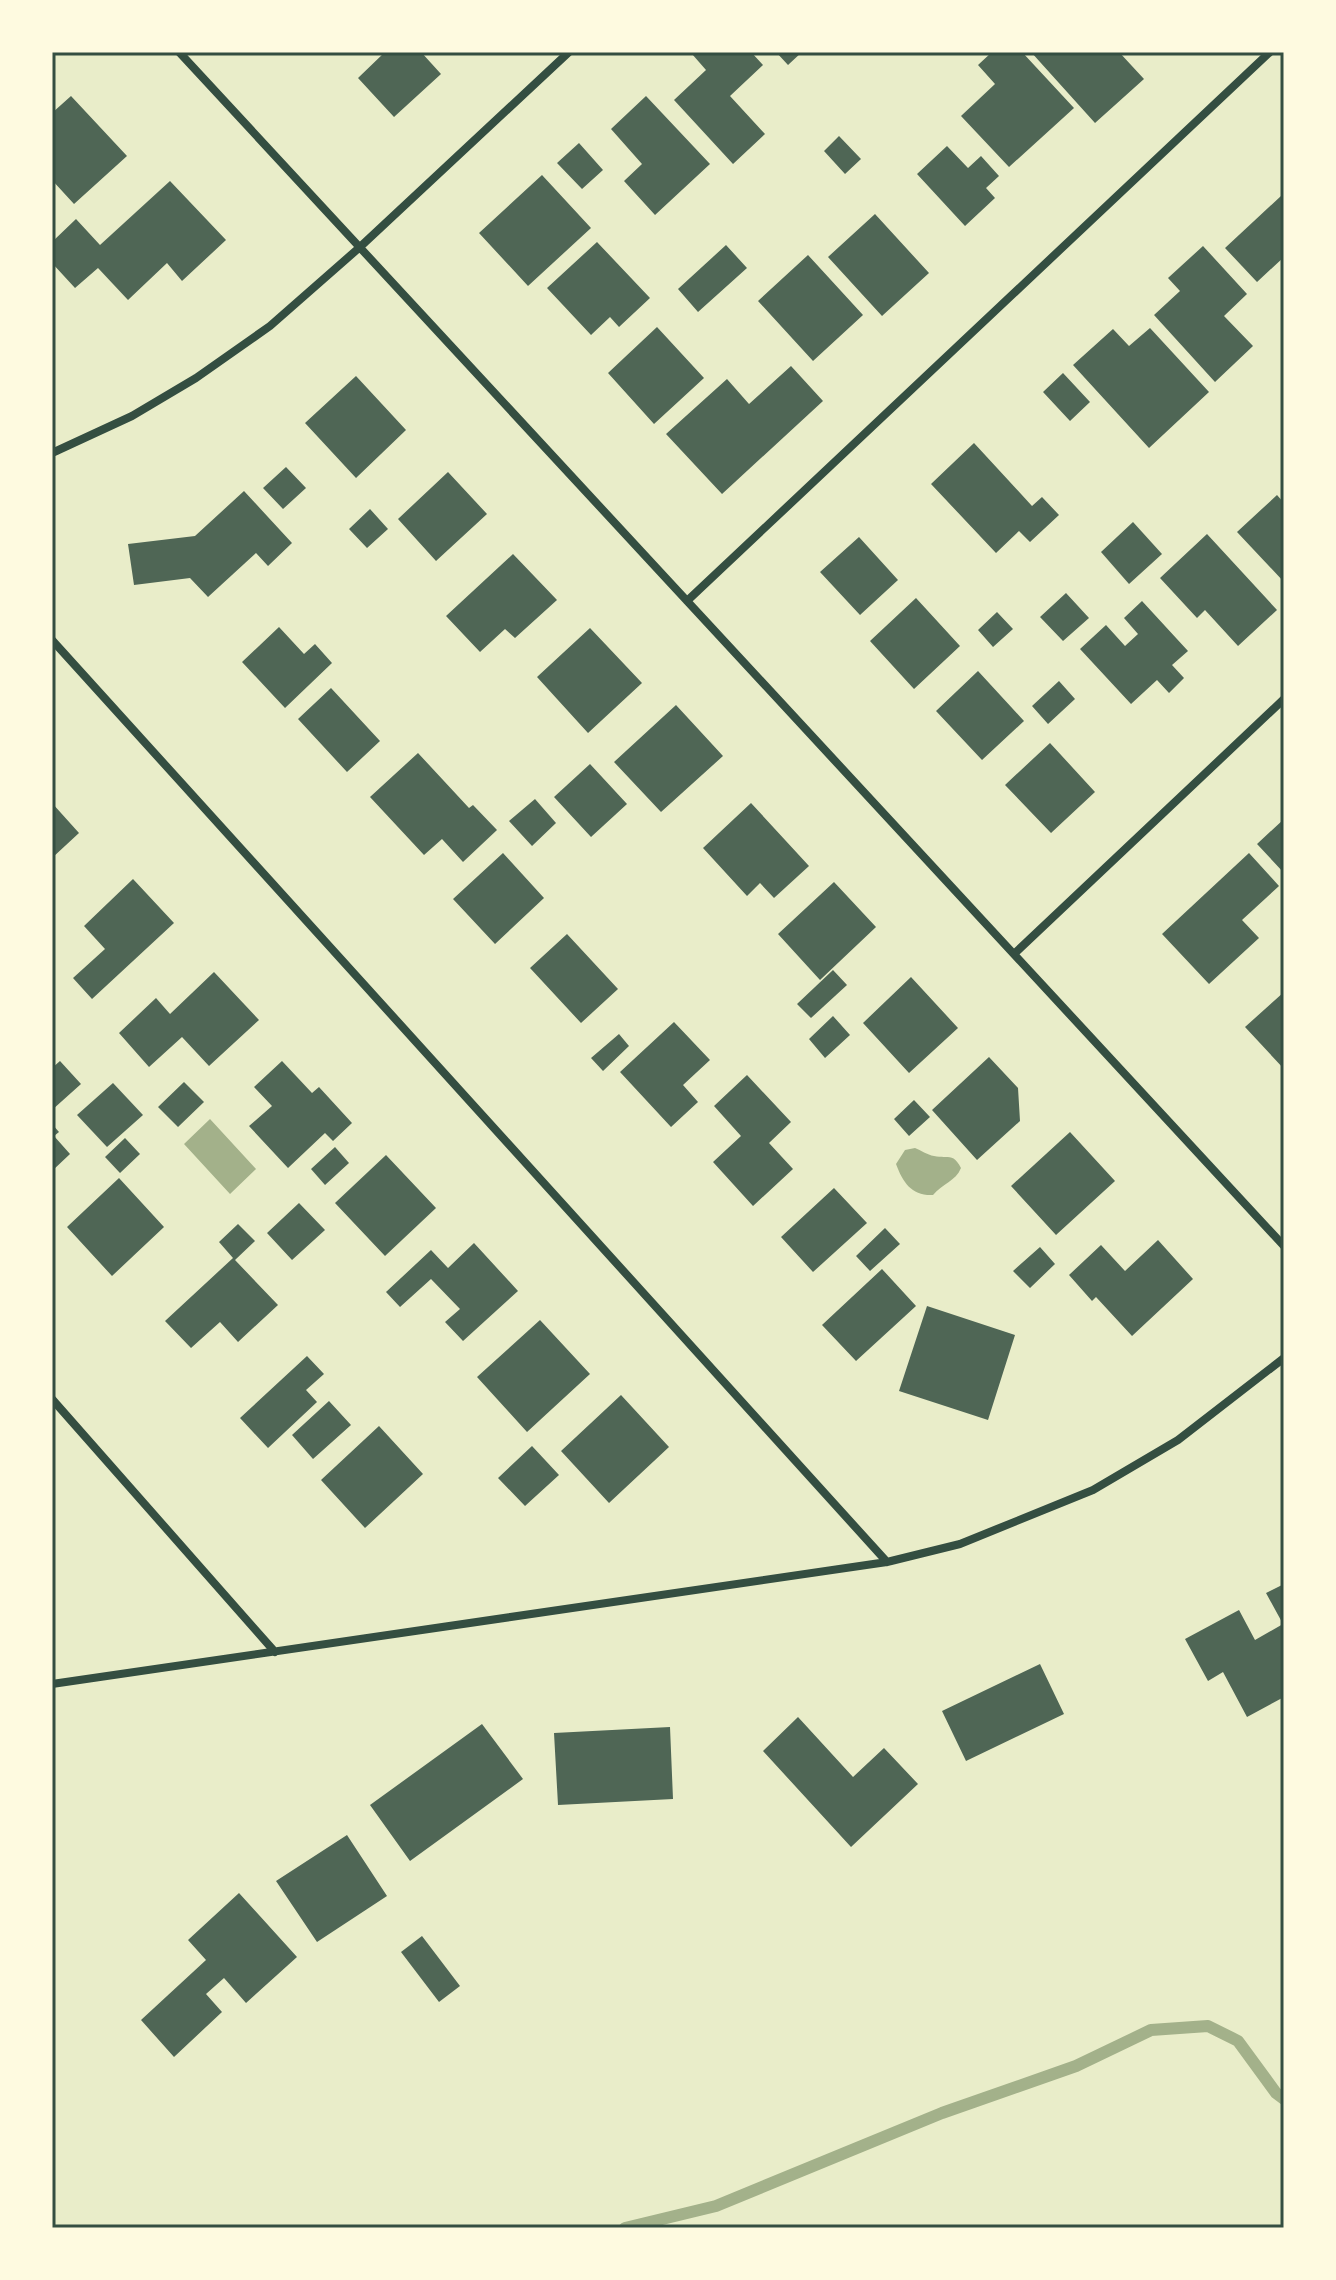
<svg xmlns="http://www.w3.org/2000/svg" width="1336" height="2280" viewBox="0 0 1336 2280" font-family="'Golos Text',sans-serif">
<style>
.water{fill:#a3b18a}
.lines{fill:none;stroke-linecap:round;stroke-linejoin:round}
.stream{stroke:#a3b18a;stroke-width:12}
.building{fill:#4f6655}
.minor{stroke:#344e41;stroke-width:8}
.neatline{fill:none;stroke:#344e41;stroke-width:3}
</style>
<rect width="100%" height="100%" fill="#e9edc9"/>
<path class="water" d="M210 1119 256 1169 230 1194 184 1144Z
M915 1148C921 1150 927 1155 934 1156 948 1159 953 1152 961 1168 956 1181 942 1184 933 1195 912 1196 903 1183 896 1164L905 1150Z"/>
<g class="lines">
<path class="stream" d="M625 2228 716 2206 942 2113 1076 2066 1151 2030 1208 2026 1238 2041 1276 2093 1284 2099"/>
</g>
<path class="building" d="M385 52H421L441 74 394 117 358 78Z
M695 52H751L763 65 730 96 765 134 733 164 674 100 706 70 692 54Z
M776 52H802L788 65Z
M992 52H1022L1074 108 1009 167 961 116 995 84 978 65Z
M1031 52H1119L1144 79 1095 123Z
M71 96 127 156 74 204 52 180V113Z
M646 96 710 164 655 215 624 181 642 164 611 129Z
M839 136 861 159 845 174 824 151Z
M579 143 603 170 582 189 557 163Z
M947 146 968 168 981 156 999 176 986 188 995 198 965 226 917 174Z
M542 175 591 228 528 286 479 233Z
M170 181 226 240 182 281 167 263 128 300 98 268 75 288 52 263V242L76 219 100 245Z
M1281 196 1284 199V257L1257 282 1225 248Z
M875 214 929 273 882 316 828 257Z
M597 242 650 298 619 327 610 317 591 335 547 288Z
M726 245 747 268 698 312 678 289Z
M1203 246 1247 294 1224 316 1253 346 1215 382 1154 315 1180 291 1168 278Z
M808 255 863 315 813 361 758 301Z
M657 327 704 378 654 424 608 373Z
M1150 328 1209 392 1149 448 1073 365 1113 329 1129 346Z
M791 366 823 401 722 494 666 434 727 379 749 404Z
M1063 373 1090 402 1070 421 1043 392Z
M356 376 406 430 356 478 305 423Z
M974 443 1032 506 1042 497 1059 515 1030 542 1019 531 996 553 931 484Z
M286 467 306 488 283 509 263 488Z
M448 472 487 514 436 561 398 519Z
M244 491 292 543 268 566 256 553 208 597 190 578 134 585 128 544 195 536Z
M1277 495 1284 503V582L1237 532Z
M370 509 388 529 367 548 349 529Z
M1133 522 1162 554 1129 584 1101 552Z
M1207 534 1277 610 1238 646 1205 610 1197 618 1160 578Z
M859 537 898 580 860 615 820 572Z
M513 554 557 600 515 638 505 629 480 652 446 616Z
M1066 593 1089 618 1063 641 1040 617Z
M916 598 960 646 914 689 870 641Z
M1142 601 1188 651 1172 665 1184 678 1169 693 1157 680 1131 704 1080 649 1106 625 1125 646 1138 634 1124 618Z
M997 612 1013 629 993 647 978 630Z
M279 627 304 654 315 644 332 663 285 708 242 662Z
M590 628 642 683 588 733 537 677Z
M978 671 1024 721 982 760 936 711Z
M1059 681 1075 699 1048 724 1032 706Z
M331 688 380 741 347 772 298 719Z
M676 705 723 756 661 812 614 762Z
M1050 743 1095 792 1051 833 1005 785Z
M418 753 469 808 473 805 497 830 463 862 442 839 424 855 370 797Z
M590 764 627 804 591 837 554 797Z
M535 799 556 823 532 846 509 821Z
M52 803 79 833 52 858Z
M751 803 809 866 774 898 760 883 747 896 703 848Z
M1284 819V873L1257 844Z
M503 853 544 898 495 944 453 899Z
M1249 853 1279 886 1242 920 1259 938 1209 984 1162 934Z
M133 879 174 923 92 999 73 978 105 949 84 926Z
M834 882 876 927 820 980 778 934Z
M567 934 618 989 581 1023 530 968Z
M833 970 847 985 811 1018 797 1004Z
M214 972 259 1020 209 1066 182 1037 149 1067 119 1033 156 998 170 1014Z
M911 977 958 1028 909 1073 863 1023Z
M1284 992V1069L1245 1027Z
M833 1016 850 1035 825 1058 809 1039Z
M674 1022 710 1060 683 1085 698 1102 671 1127 620 1072Z
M619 1034 629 1046 603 1071 591 1058Z
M989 1057 1018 1088 1020 1121 977 1160 932 1110Z
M60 1061 81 1084 52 1110V1068Z
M282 1061 312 1093 319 1087 352 1123 333 1141 325 1133 288 1168 249 1126 272 1106 254 1087Z
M747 1075 791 1122 769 1143 793 1169 753 1206 713 1162 741 1136 714 1106Z
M184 1082 204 1102 178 1127 158 1107Z
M113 1083 143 1115 107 1147 77 1115Z
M914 1100 930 1117 909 1136 894 1119Z
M52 1124 59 1132 54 1136 70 1154 52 1171Z
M1070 1132 1115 1181 1056 1235 1011 1186Z
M125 1138 140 1154 120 1173 105 1157Z
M335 1147 349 1163 325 1185 311 1169Z
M386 1155 436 1208 385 1256 335 1203Z
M119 1178 164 1227 112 1276 67 1227Z
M834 1188 867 1223 813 1272 781 1237Z
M299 1203 325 1230 292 1260 267 1233Z
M238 1224 255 1241 235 1260 278 1305 238 1342 220 1322 191 1348 165 1321 233 1258 219 1242Z
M885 1228 900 1244 870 1271 856 1256Z
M1158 1240 1193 1279 1132 1336 1096 1297 1092 1301 1069 1275 1101 1245 1125 1271Z
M474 1243 518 1291 463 1341 445 1322 460 1309 431 1279 400 1307 386 1292 431 1250 448 1268Z
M1040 1247 1055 1264 1030 1288 1013 1271Z
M882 1269 916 1306 856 1361 822 1325Z
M927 1306 1015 1335 988 1420 899 1391Z
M540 1320 590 1374 527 1432 477 1377Z
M307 1356 324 1374 306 1390 317 1402 268 1448 240 1418Z
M621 1395 669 1447 609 1503 561 1451Z
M329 1401 351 1425 313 1459 292 1435Z
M379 1426 423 1474 365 1528 321 1480Z
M532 1446 559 1475 525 1506 498 1478Z
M1284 1584V1697L1247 1717 1223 1672 1208 1681 1185 1639 1239 1610 1255 1640 1283 1624 1266 1593Z
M1040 1664 1064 1714 966 1761 942 1711Z
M798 1717 853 1777 884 1748 918 1784 851 1847 763 1751Z
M482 1724 523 1779 410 1861 370 1805Z
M670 1727 673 1799 558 1805 554 1733Z
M347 1835 387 1896 317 1942 276 1881Z
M239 1893 297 1957 246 2003 224 1978 206 1994 222 2012 174 2057 141 2020 206 1960 188 1940Z
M422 1936 460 1986 439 2002 401 1952Z"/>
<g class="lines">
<path class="minor" d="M179 52 1284 1246
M52 453 132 416 196 378 270 326 360 247 569 52
M687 601 1270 52
M52 640 887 1562
M1014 954 1284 699
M52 1399 275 1652
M52 1684 887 1562 960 1544 1093 1490 1178 1440 1284 1358"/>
</g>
<rect width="1336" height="2280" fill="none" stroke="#fefae0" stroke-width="108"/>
<rect x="54" y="54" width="1228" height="2172" class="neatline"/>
</svg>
